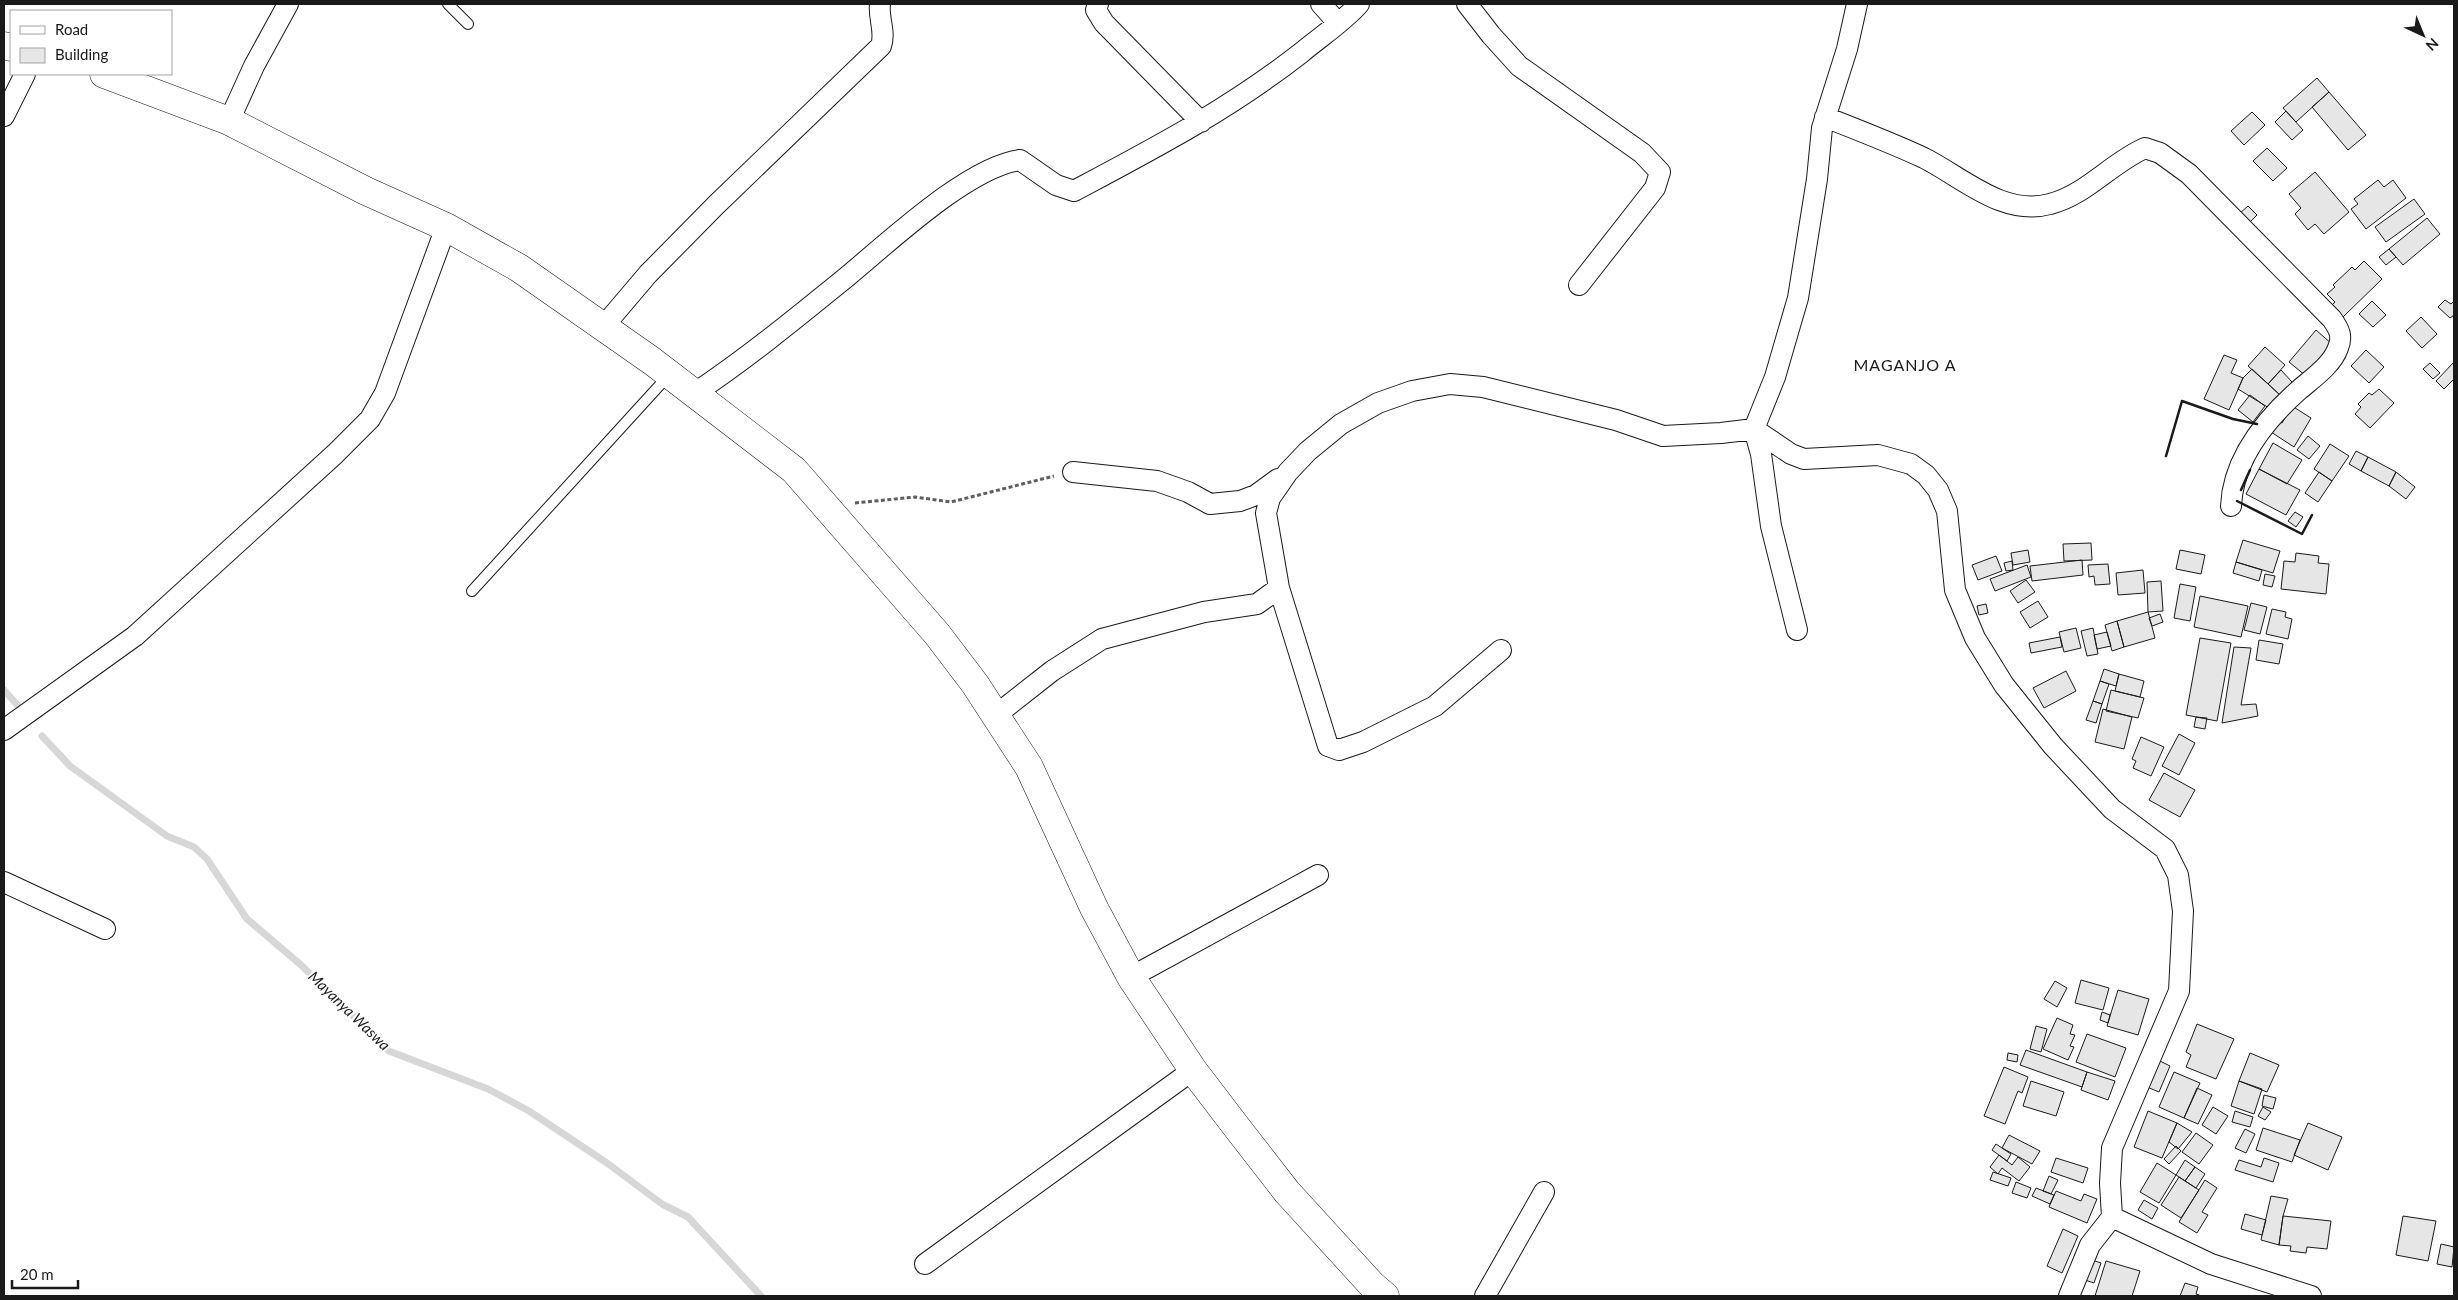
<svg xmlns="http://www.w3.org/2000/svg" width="2458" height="1300" viewBox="0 0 2458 1300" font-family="Lato,sans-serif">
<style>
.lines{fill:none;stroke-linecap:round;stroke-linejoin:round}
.stream{stroke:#d7d7d7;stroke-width:7}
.building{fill:#e6e6e6;stroke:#1a1a1a}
.lane-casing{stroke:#1a1a1a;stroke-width:12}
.street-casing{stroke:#1a1a1a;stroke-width:22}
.secondary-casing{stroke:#1a1a1a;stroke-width:29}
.path{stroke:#5f5f5f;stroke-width:3;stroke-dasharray:4 2.5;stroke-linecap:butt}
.lane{stroke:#fff;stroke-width:10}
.street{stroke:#fff;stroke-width:20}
.secondary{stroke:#fff;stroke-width:28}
.wall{stroke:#1a1a1a;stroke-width:2.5}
.labels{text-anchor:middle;stroke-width:4;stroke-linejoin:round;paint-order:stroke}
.water-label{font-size:15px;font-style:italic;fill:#1a1a1a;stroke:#fff}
.quarter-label{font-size:16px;letter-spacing:1px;fill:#1a1a1a;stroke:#fff}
</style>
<rect width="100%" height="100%" fill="#fff"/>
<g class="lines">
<path class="stream" d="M4 690 20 708
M42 736 70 766 167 836 194 847 207 859 247 919 301 965 389 1051 488 1089 529 1111 607 1163 662 1204 688 1217 761 1296"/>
</g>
<path class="building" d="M2317 78 2329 92 2296 122 2283 108Z
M2329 92 2366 135 2348 150 2312 107Z
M2286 111 2303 130 2292 140 2275 122Z
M2252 112 2265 125 2244 145 2231 131Z
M2267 148 2287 168 2273 181 2253 161Z
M2315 172 2349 212 2324 234 2315 224 2308 230 2295 214 2301 208 2289 194Z
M2378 180 2384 187 2393 180 2406 198 2366 229 2351 209 2358 204 2354 199Z
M2414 199 2425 214 2386 242 2375 227Z
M2248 206 2257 215 2248 224 2239 214Z
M2427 218 2440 234 2403 265 2389 249Z
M2389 249 2396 257 2386 265 2379 257Z
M2364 261 2382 279 2343 317 2331 306 2335 302 2327 294 2335 287 2333 285 2352 267 2355 270Z
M2445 300 2451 304 2454 301V315L2450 318 2438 307Z
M2372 301 2386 315 2373 327 2359 314Z
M2421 317 2437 334 2422 348 2406 331Z
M2316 330 2333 345 2306 376 2289 362Z
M2265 347 2285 365 2268 384 2248 366Z
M2366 350 2384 367 2369 383 2351 366Z
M2224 355 2237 360 2231 373 2243 378 2229 410 2204 399Z
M2454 362V379L2444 389 2436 381Z
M2430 363 2440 373 2433 379 2423 369Z
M2252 369 2280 395 2269 408 2238 389 2243 378Z
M2281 370 2292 382 2280 395 2268 384Z
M2379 389 2394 403 2370 428 2355 414 2361 407 2358 404 2369 393 2372 395Z
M2250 395 2265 406 2253 422 2238 410Z
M2292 406 2311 418 2294 447 2271 432 2278 421 2282 423Z
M2308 436 2320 446 2309 459 2297 450Z
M2273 443 2302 460 2287 484 2259 469Z
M2330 444 2349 456 2332 481 2314 469Z
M2356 451 2368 457 2361 471 2349 464Z
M2368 457 2396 472 2389 486 2361 471Z
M2259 469 2300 490 2286 515 2246 494Z
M2319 472 2332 481 2318 502 2305 493Z
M2396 472 2415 487 2406 499 2389 486Z
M2295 512 2303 517 2296 527 2288 521Z
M2243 540 2280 551 2273 573 2236 562Z
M2091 543 2092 560 2064 561 2063 544Z
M2028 550 2030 562 2013 565 2011 553Z
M2180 550 2205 555 2201 574 2176 569Z
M2296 553 2319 556 2318 563 2329 564 2326 594 2281 589 2284 561 2295 562Z
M1996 556 2002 571 1978 580 1972 565Z
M2082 560 2083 575 2032 581 2030 566Z
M2012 561 2013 570 2006 571 2004 563Z
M2236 562 2262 570 2259 581 2233 573Z
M2108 564 2110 584 2095 585 2094 576 2089 577 2088 565Z
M2027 565 2031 577 1995 591 1990 579Z
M2143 570 2145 593 2118 595 2116 573Z
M2265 574 2275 576 2272 587 2263 585Z
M2026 580 2035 592 2018 603 2010 591Z
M2161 581 2163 611 2148 612 2147 582Z
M2180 584 2196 587 2190 621 2174 618Z
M2200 596 2248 606 2241 637 2194 627Z
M2038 601 2048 617 2030 628 2020 612Z
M2251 603 2267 607 2260 634 2244 630Z
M1986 604 1988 613 1979 615 1977 606Z
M2272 609 2286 612 2285 617 2292 619 2288 639 2266 634Z
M2148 612 2155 638 2124 647 2117 621Z
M2160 614 2163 622 2152 626 2149 618Z
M2117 621 2124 647 2112 651 2105 625Z
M2076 628 2081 648 2064 652 2059 632Z
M2093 628 2098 654 2087 656 2081 631Z
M2107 632 2111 646 2097 649 2094 635Z
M2060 637 2062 647 2031 653 2029 643Z
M2200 638 2231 643 2217 721 2186 715Z
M2259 640 2283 644 2279 664 2256 660Z
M2234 647 2251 648 2241 705 2256 704 2258 716 2222 723Z
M2104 669 2119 674 2116 686 2100 681Z
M2066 671 2076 691 2044 708 2033 688Z
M2119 674 2144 681 2140 697 2115 691Z
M2100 681 2109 684 2102 704 2093 701Z
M2111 690 2144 698 2138 718 2106 711Z
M2093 701 2102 704 2096 723 2086 720Z
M2103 709 2132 717 2124 749 2095 742Z
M2196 717 2207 718 2205 729 2194 727Z
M2179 734 2195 743 2179 775 2162 766Z
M2141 737 2164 747 2151 776 2133 768 2136 761 2132 759Z
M2164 773 2195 790 2180 817 2149 800Z
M2081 980 2109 988 2103 1010 2075 1003Z
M2055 981 2067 988 2057 1007 2044 999Z
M2118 990 2149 999 2138 1035 2107 1026Z
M2102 1012 2110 1015 2108 1023 2100 1020Z
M2057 1018 2073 1025 2070 1034 2075 1035 2070 1046 2074 1047 2068 1060 2043 1049Z
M2197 1024 2234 1039 2216 1079 2186 1067 2191 1055 2186 1052Z
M2036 1026 2047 1029 2041 1052 2030 1049Z
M2087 1034 2126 1048 2115 1077 2076 1062Z
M2026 1050 2087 1072 2082 1087 2020 1065Z
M2008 1053 2018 1055 2017 1062 2007 1060Z
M2250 1053 2279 1065 2267 1092 2239 1081Z
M2158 1060 2170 1066 2159 1092 2147 1087Z
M2004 1067 2028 1077 2022 1093 2018 1091 2005 1124 1984 1116Z
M2087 1072 2115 1081 2108 1100 2081 1090Z
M2174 1072 2200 1083 2184 1118 2159 1107Z
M2031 1081 2064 1092 2056 1116 2023 1106Z
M2239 1081 2262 1089 2254 1114 2231 1106Z
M2197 1088 2212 1095 2198 1124 2184 1118Z
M2264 1095 2276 1098 2273 1109 2262 1106Z
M2213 1107 2228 1116 2216 1134 2202 1125Z
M2263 1107 2271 1112 2265 1120 2258 1116Z
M2148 1111 2177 1123 2162 1158 2134 1147Z
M2235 1111 2253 1117 2250 1127 2232 1122Z
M2177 1123 2192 1132 2178 1149 2169 1142Z
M2308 1123 2342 1137 2328 1170 2294 1155Z
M2263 1128 2300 1140 2292 1162 2256 1150Z
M2245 1129 2255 1134 2246 1153 2235 1148Z
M2196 1133 2213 1145 2199 1164 2182 1152Z
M2009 1135 2040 1151 2032 1164 2002 1148Z
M1996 1144 2011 1154 2007 1161 1992 1150Z
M2176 1146 2181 1151 2169 1164 2164 1159Z
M1999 1155 2012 1165 2018 1157 2030 1167 2019 1181 2002 1168 1998 1174 1990 1167Z
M2056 1158 2088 1168 2083 1183 2051 1172Z
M2264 1158 2279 1163 2273 1182 2235 1170 2239 1160 2261 1167Z
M2185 1160 2195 1167 2185 1181 2176 1175Z
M2157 1163 2176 1175 2159 1203 2140 1192Z
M2195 1167 2205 1174 2196 1188 2185 1181Z
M1993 1172 2011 1178 2008 1186 1990 1180Z
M2049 1176 2058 1180 2051 1194 2043 1191Z
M2179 1177 2199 1190 2181 1218 2161 1205Z
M2205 1180 2217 1188 2202 1212 2208 1215 2197 1233 2179 1222Z
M2016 1182 2031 1188 2027 1198 2012 1193Z
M2036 1188 2054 1195 2050 1204 2032 1196Z
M2056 1191 2081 1201 2084 1194 2097 1199 2087 1223 2049 1207Z
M2271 1196 2288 1199 2283 1216 2279 1245 2261 1240Z
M2144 1200 2158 1208 2152 1219 2138 1210Z
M2245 1214 2266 1220 2262 1235 2241 1229Z
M2283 1216 2331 1221 2327 1249 2307 1247 2306 1253 2290 1251 2291 1246 2279 1245Z
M2403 1216 2436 1221 2428 1261 2396 1255Z
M2063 1229 2078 1236 2062 1273 2047 1266Z
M2441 1244 2454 1247 2452 1267 2437 1264Z
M2092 1260 2101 1263 2094 1283 2085 1280Z
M2106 1261 2140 1271 2132 1296H2095Z
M2185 1283 2198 1287 2196 1294 2202 1296H2180Z"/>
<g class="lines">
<defs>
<path id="lane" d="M448 4 468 24
M472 591 669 375"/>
<path id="street" d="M1098 4 1096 10 1104 23 1201 122
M1321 4 1338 23
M1467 4 1491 35 1519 66 1642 153 1660 172 1655 188 1579 285
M4 116 25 74
M1825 117C1858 130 1892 143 1924 158 1962 177 2003 217 2050 204 2086 195 2111 163 2145 148L2160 153 2189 174 2332 319C2339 329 2343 336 2338 348 2332 365 2313 378 2299 390 2265 420 2233 459 2231 506
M229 121 254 66 288 4
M603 327 648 274 716 205 881 46C886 32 878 18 880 4
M695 393C746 359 795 319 843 280 886 245 967 167 1020 160L1056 185 1074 191C1155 148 1228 110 1301 53 1320 37 1342 23 1359 4
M1073 472 1157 481 1188 492 1210 504 1240 501 1256 495 1278 479
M1279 588 1328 746 1339 750 1363 742 1435 706 1501 650
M1797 630 1771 526 1761 454 1754 429 1775 377 1798 298 1817 179 1822 128 1847 49 1857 4
M996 715 1052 671 1102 639 1204 612 1257 604 1279 588 1266 513 1270 498 1288 472 1308 451 1341 424 1378 403 1412 391 1450 384 1483 387 1616 420 1663 436 1721 433 1754 429 1791 454 1804 459 1878 455 1911 464 1926 475 1938 490 1947 511 1955 590 1975 638 2004 685 2053 746 2112 809 2165 849 2178 875 2183 911 2179 991 2112 1148 2110 1183 2112 1217 2090 1245 2069 1296
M4 730 135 636 335 454 370 419 385 393 446 227
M4 882 105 929
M1131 977 1318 875
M2112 1217 2211 1264 2311 1296
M925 1264 1193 1070
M1485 1296 1544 1192"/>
<path id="secondary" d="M4 46 11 47
M104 74 229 121 366 191 446 227 519 268 652 361 794 470 937 634 975 684 1029 767 1094 908 1131 977 1193 1070 1235 1125 1287 1192 1372 1285 1385 1296"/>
</defs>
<use href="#lane" class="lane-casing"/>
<use href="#street" class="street-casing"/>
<use href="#secondary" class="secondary-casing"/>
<path class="path" d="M855 503 915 497 951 502 1054 476"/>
<use href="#lane" class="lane"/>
<use href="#street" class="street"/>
<use href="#secondary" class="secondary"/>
<path class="wall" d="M2166 456 2182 401 2233 419 2257 424
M2241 490 2250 470
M2237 501 2302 534 2312 515"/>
</g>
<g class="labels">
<g class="water-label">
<text transform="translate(349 1011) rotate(44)" y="5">Mayanya Waswa</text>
</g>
<g class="quarter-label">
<text x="1905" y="371">MAGANJO A</text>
</g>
</g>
<rect width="2458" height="1300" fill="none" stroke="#1a1a1a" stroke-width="10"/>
<rect x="10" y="10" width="162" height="65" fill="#ffffff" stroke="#a3a3a3"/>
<rect x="20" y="26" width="25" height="8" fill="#ffffff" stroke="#a3a3a3"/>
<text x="55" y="35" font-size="15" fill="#1a1a1a">Road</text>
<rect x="20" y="48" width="25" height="15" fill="#e6e6e6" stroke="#a3a3a3"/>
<text x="55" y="60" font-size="15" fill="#1a1a1a">Building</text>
<g transform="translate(2423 35) rotate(136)" stroke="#ffffff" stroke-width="4" paint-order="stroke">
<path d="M0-4L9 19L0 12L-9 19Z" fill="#1a1a1a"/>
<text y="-8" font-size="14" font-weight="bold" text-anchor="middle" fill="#1a1a1a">N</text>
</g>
<path d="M12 1280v8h66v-8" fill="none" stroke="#1a1a1a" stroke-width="2.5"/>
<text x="20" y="1280" font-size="15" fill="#1a1a1a" stroke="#ffffff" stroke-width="4" paint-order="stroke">20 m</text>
</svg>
